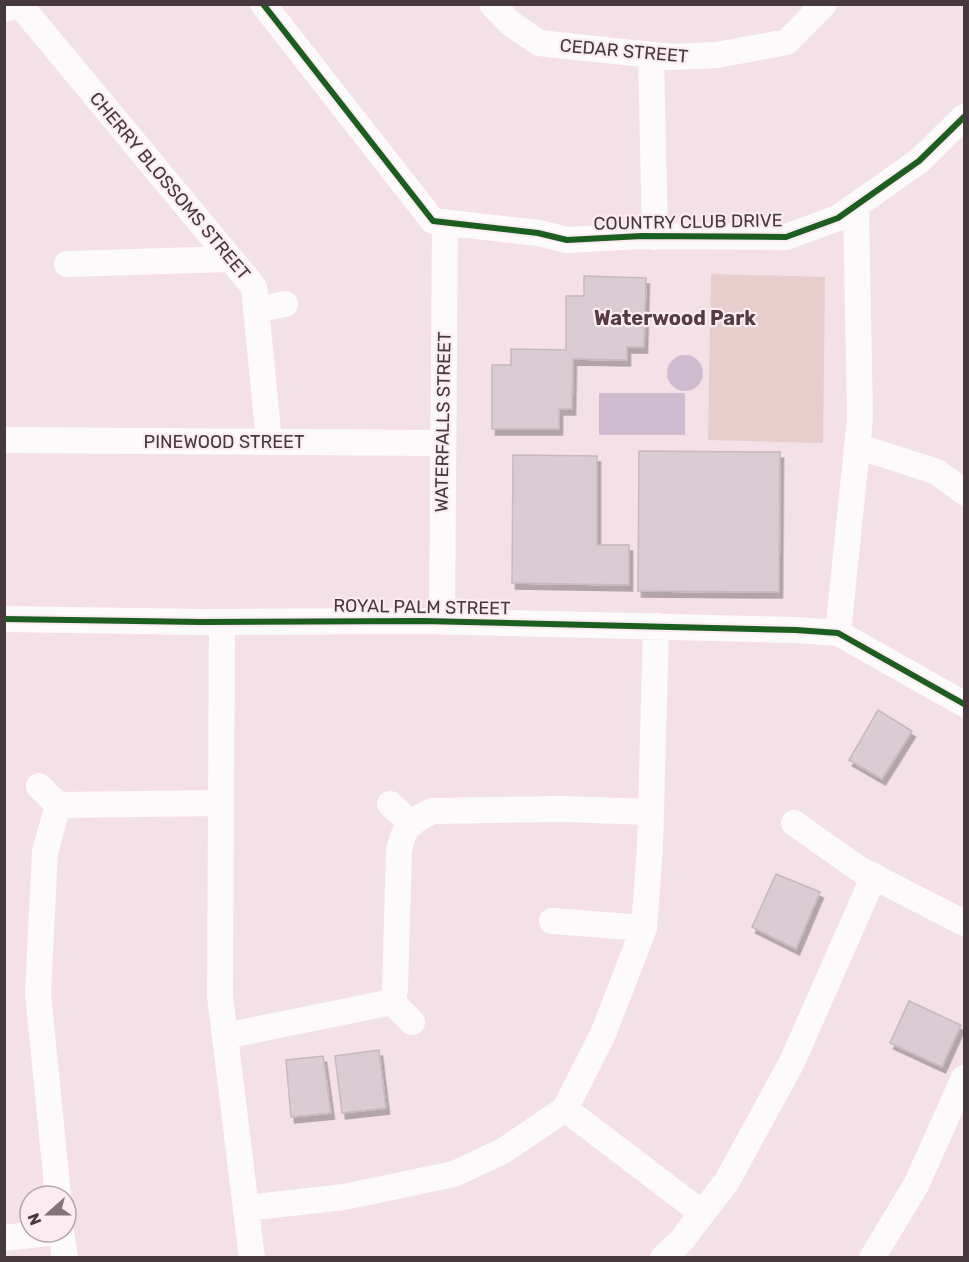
<svg xmlns="http://www.w3.org/2000/svg" width="969" height="1262" viewBox="0 0 969 1262" font-family="Rubik,sans-serif">
<style>
.green{fill:#e7cdcb}
.water{fill:#cfbcd1}
.building{fill:#d9ccd2;stroke:#c6b9bf;stroke-width:1.5;filter:url(#shadow)}
.lines{fill:none;stroke-linecap:round;stroke-linejoin:round}
.minor{stroke:#fdfafb;stroke-width:26}
.cycleway-casing{stroke:#faecf1;stroke-width:10}
.cycleway{stroke:#1b5e20;stroke-width:6}
.labels{text-anchor:middle;stroke-width:4.5;stroke-linejoin:round;paint-order:stroke}
.street-label{font-size:18px;fill:#46393d;stroke:#faecf1}
.neighbourhood-label{font-size:20px;font-weight:bold;fill:#563b44;stroke:#faecf1}
</style>
<defs>
<filter id="shadow"><feDropShadow dx="3.5" dy="6" stdDeviation="0" flood-color="#0004"/></filter>
</defs>
<rect width="100%" height="100%" fill="#f3e1e7"/>
<path class="green" d="M711 274 825 277 823 443 708 440Z"/>
<path class="water" d="M667 373a18 18 0 1 1 36 0a18 18 0 1 1-36 0Z
M599 393H685V435H599Z"/>
<path class="building" d="M584 276 646 278 644 347H627V360L573 359 572 409H559V429H492V365H511V349L566 350V296H584Z
M639 451 780 452 779 592 638 591Z
M513 455 597 456V545H629V585L512 583Z
M878 710 912 731 882 779 849 760Z
M776 874 820 892 796 949 752 927Z
M909 1001 961 1025 942 1067 890 1043Z
M379 1050 386 1108 342 1113 335 1056Z
M323 1056 331 1113 291 1117 286 1060Z"/>
<g class="lines">
<path class="minor" d="M263 4 433 221 538 233 567 240 642 236 786 237 838 218 919 161 964 117
M492 4 510 23 539 43 671 57 717 55 787 42 824 4
M4 9 20 5 254 287 269 442
M651 55 655 237
M67 264 231 259
M256 310 285 304
M4 440 443 443
M857 446 937 472 964 492
M4 619 201 622 423 621 796 630 838 633 964 704
M442 621 445 222
M222 622 220 996 252 1258
M838 633 860 418 856 205
M39 786 58 805
M390 804 412 824
M794 823 859 869 964 923
M552 921 644 928
M392 1002 412 1022
M225 1036 392 1002 395 990 399 850C405 825 409 823 432 811L563 809 651 812
M565 1109 702 1213
M58 1196 38 993 45 852 58 805 221 803
M246 1208 344 1197 454 1174 503 1151 565 1109 603 1034 644 928 650 848 656 626
M61 1232 65 1258
M4 1238 57 1232
M663 1258 681 1241 727 1181 792 1062 874 876
M872 1258 916 1185 964 1078"/>
<defs>
<path id="cycleway" d="M263 4 433 221 538 233 567 240 642 236 786 237 838 218 919 161 964 117
M4 619 201 622 423 621 796 630 838 633 964 704"/>
</defs>
<use href="#cycleway" class="cycleway-casing"/>
<use href="#cycleway" class="cycleway"/>
</g>
<g class="labels">
<g class="street-label">
<text transform="translate(624 51) rotate(5)" y="6">CEDAR STREET</text>
<text transform="translate(170 186) rotate(50)" y="6">CHERRY BLOSSOMS STREET</text>
<text transform="translate(688 222) rotate(-1)" y="6">COUNTRY CLUB DRIVE</text>
<text transform="translate(443 422) rotate(-89)" y="6">WATERFALLS STREET</text>
<text x="224" y="448">PINEWOOD STREET</text>
<text transform="translate(422 607) rotate(1)" y="6">ROYAL PALM STREET</text>
</g>
<g class="neighbourhood-label">
<text x="675" y="325">Waterwood Park</text>
</g>
</g>
<rect width="969" height="1262" fill="none" stroke="#46393d" stroke-width="12"/>
<g transform="translate(48 1214) rotate(249)"><circle r="28" fill="#faecf1" stroke="#b2a4a9" stroke-width="1.5"/>
<path d="M0-4.5L10 22L0 15L-10 22Z" fill="#837478"/>
<text y="-9" font-size="16" font-weight="bold" text-anchor="middle" fill="#46393d">N</text>
</g>
</svg>
